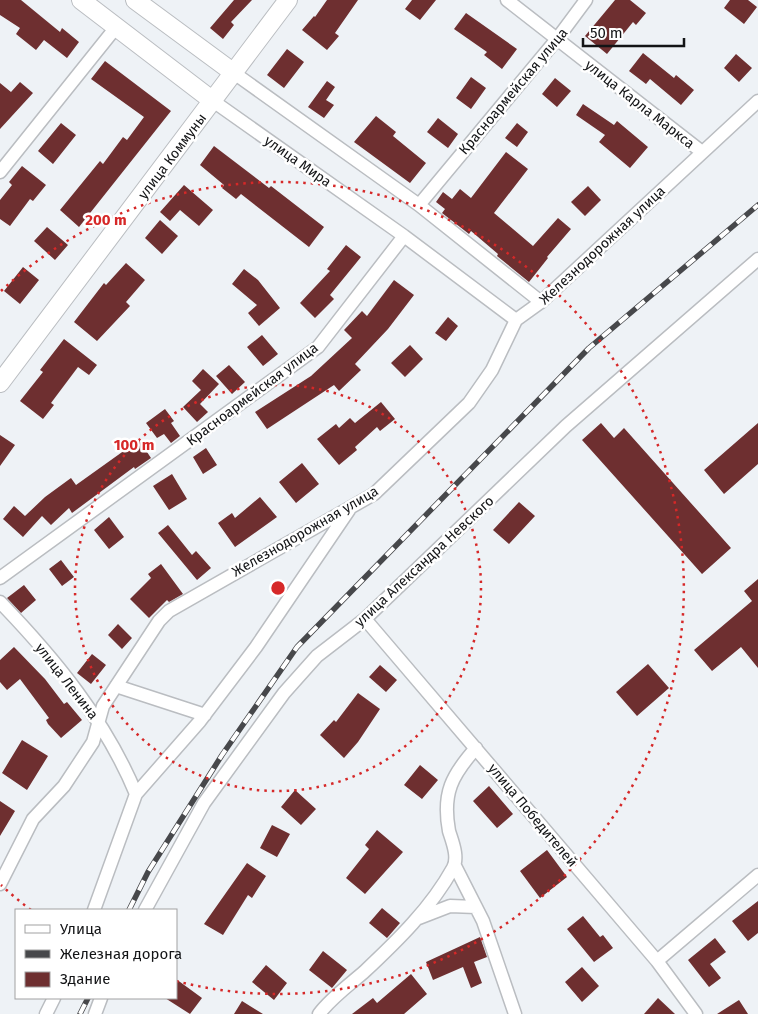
<svg xmlns="http://www.w3.org/2000/svg" width="758" height="1014" viewBox="0 0 758 1014" font-family="'Fira Sans',sans-serif">
<style>
.building{fill:#6e2f30}
.lines{fill:none;stroke-linecap:round;stroke-linejoin:round}
.street-casing{stroke:#babdc1;stroke-width:15}
.secondary-casing{stroke:#babdc1;stroke-width:20}
.street{stroke:#fff;stroke-width:12}
.secondary{stroke:#fff;stroke-width:18}
.rail-casing{stroke:#47484b;stroke-width:5.5}
.rail{stroke:#fff;stroke-width:4;stroke-dasharray:11;stroke-linecap:butt}
.ring{fill:none;stroke:#d62828;stroke-width:2.5;stroke-dasharray:2.5 5}
.labels{text-anchor:middle;stroke-width:5;stroke-linejoin:round;paint-order:stroke}
.street-label{font-size:14px;fill:#131416;stroke:#fff}
.centre{fill:#d62828;stroke:#fff;stroke-width:2.5}
.ring-label{font-size:15px;text-anchor:middle;font-weight:bold;fill:#d62828;stroke:#fff;stroke-width:5;stroke-linejoin:round;paint-order:stroke}
</style>
<rect width="100%" height="100%" fill="#eef2f6"/>
<path class="building" d="M0 0H21L60 32 62 28 79 42 67 58 44 40 36 50 16 34 20 28 0 15Z
M234 0H252L231 22 234 25 223 39 210 28Z
M327 0H358L335 33 339 36 327 50 302 30 314 16 315 17Z
M412 0H436L420 20 405 9Z
M615 0H630L646 13 636 25 633 22 607 54 585 36Z
M730 0H748L757 7 744 24 724 8Z
M466 13 517 49 502 69 484 55 487 52 454 29Z
M287 49 304 62 284 88 267 75Z
M643 53 674 78 676 75 694 90 681 105 650 79 646 84 629 71Z
M736 54 752 68 739 82 724 68Z
M105 61 171 111 79 227 60 210 100 161 103 164 123 137 127 140 144 117 91 79Z
M471 77 486 88 471 109 456 98Z
M555 78 571 91 557 107 542 94Z
M327 81 335 87 326 100 334 105 324 118 308 107Z
M20 82 33 93 0 129V83L11 92Z
M583 104 614 125 617 121 648 147 630 168 599 142 605 135 576 115Z
M376 116 396 132 393 136 426 163 410 183 354 142Z
M438 118 458 134 448 148 427 132Z
M61 123 76 135 53 164 38 151Z
M517 123 528 132 517 147 505 138Z
M214 146 269 188 271 186 324 227 309 247 241 194 236 199 222 188 224 185 200 165Z
M506 152 528 169 494 213 533 246 558 218 571 229 547 257 548 258 529 282 497 256 498 254 471 231 469 234 442 213 445 209 436 202 443 192 452 199 460 189 471 198Z
M22 166 46 185 33 201 30 199 10 226 0 219V200L12 185 9 182Z
M184 185 213 210 199 226 180 210 170 221 160 212Z
M588 186 601 200 585 216 571 202Z
M160 220 178 236 162 254 145 238Z
M47 227 68 245 55 260 34 241Z
M346 245 361 257 330 295 334 299 315 318 300 303 330 271 327 269Z
M126 263 145 280 126 302 130 306 97 341 74 322 104 283 106 285Z
M23 267 39 280 20 304 4 291Z
M244 269 258 280 280 308 259 326 248 313 257 305 232 284Z
M394 280 414 295 388 329 355 364 361 370 339 391 334 385 267 429 255 412 311 376 352 338 344 330 362 311 367 316Z
M448 317 458 326 446 341 435 333Z
M262 335 278 354 263 366 247 347Z
M64 339 97 365 89 375 78 367 51 403 54 405 43 419 20 401 43 372 40 370Z
M410 345 423 359 405 377 391 363Z
M229 365 245 382 232 394 216 376Z
M203 369 219 384 200 404 208 412 197 422 183 407 201 390 192 381Z
M381 402 395 419 380 431 377 427 355 447 357 450 339 465 317 439 336 424 339 428 350 418 355 423Z
M165 409 174 421 171 423 180 436 171 443 164 434 157 438 146 423Z
M601 423 614 438 624 428 731 548 702 574 582 440Z
M758 423V464L724 494 704 470Z
M0 435 15 445 0 466Z
M139 440 151 458 135 469 134 467 72 513 69 508 51 525 42 516 23 537 3 519 14 506 25 516 45 497 71 478 76 485Z
M206 448 217 465 203 474 193 457Z
M302 463 319 484 296 503 279 482Z
M172 474 187 499 169 510 153 486Z
M260 497 277 517 235 547 218 523 232 513 235 518Z
M519 502 535 516 509 544 493 530Z
M109 517 124 537 109 549 94 530Z
M168 525 192 555 196 551 211 568 197 580 158 533Z
M61 560 74 577 62 586 49 569Z
M161 564 183 594 169 602 167 600 149 618 130 599 151 578 148 574Z
M758 579V668L741 647 712 671 694 650 752 601 744 591Z
M24 585 36 600 21 613 7 598Z
M118 624 132 638 122 649 108 635Z
M14 647 45 679 64 704 67 702 82 720 61 738 48 724 46 720 49 718 20 679 7 690 0 682V660Z
M92 654 106 665 91 684 77 673Z
M648 664 669 688 637 716 616 692Z
M380 665 397 680 386 692 369 677Z
M358 693 380 709 358 742 344 758 320 735 334 720 336 722Z
M22 740 48 756 27 790 2 773Z
M420 765 438 780 422 799 404 785Z
M489 786 513 814 497 828 473 801Z
M295 790 316 809 301 825 281 807Z
M0 801 15 811 0 836Z
M272 825 290 834 277 857 260 848Z
M377 830 403 852 365 894 346 878 369 849 365 845Z
M547 850 567 877 540 898 520 871Z
M247 863 266 876 252 898 248 895 223 935 204 924Z
M758 901V933L748 941 732 921Z
M382 908 400 923 387 938 369 923Z
M583 916 600 937 603 935 613 948 594 962 567 929Z
M480 937 487 957 474 962 482 983 471 988 463 967 433 980 426 962Z
M715 938 726 952 710 964 721 978 709 987 688 960Z
M323 951 347 970 332 988 309 970Z
M266 965 287 983 274 1000 252 982Z
M582 967 599 986 582 1002 565 982Z
M411 974 427 994 404 1014H352L373 998 377 1003Z
M176 979 202 998 190 1014 165 998H176Z
M658 998 675 1014H644Z
M739 1000 748 1014H717Z
M242 1001 263 1014H234Z"/>
<g class="lines">
<defs>
<path id="street" d="M507 0 702 152
M234 73 419 205 541 302
M213 101 404 236 516 320
M0 172 117 26
M419 205 557 39 586 0
M0 578 318 347 404 236
M0 602C55 659 106 721 136 794
M365 619 657 961 696 1014
M116 686 205 715
M455 866 483 921 515 1014
M0 884 33 819 64 786 93 742 103 706 159 621 169 611 374 494 469 403 492 370 516 320 541 302 758 101
M94 910 136 794 200 721 256 647 349 510
M145 910 204 803 284 693 317 656 365 619 566 426 758 259
M419 918 450 906 476 907
M657 961 758 875
M46 1014 54 998
M95 1014 101 998
M319 1014C331 998 349 985 364 972 397 941 431 908 453 868 459 857 452 841 449 831 442 793 452 775 476 748"/>
<path id="secondary" d="M81 0 213 101
M135 0 234 73
M0 383 288 0"/>
</defs>
<use href="#street" class="street-casing"/>
<use href="#secondary" class="secondary-casing"/>
<use href="#street" class="street"/>
<use href="#secondary" class="secondary"/>
<defs>
<path id="rail" d="M129 910 148 872 222 755 297 647 589 348 758 205
M80 1014 88 998"/>
</defs>
<use href="#rail" class="rail-casing"/>
<use href="#rail" class="rail"/>
</g>
<g class="ring">
<circle cx="278" cy="588" r="203"/>
<path d="M31 910A406 406 0 0 1 1 885M1 291A406 406 0 1 1 176 981"/>
</g>
<g class="labels">
<g class="street-label">
<text transform="translate(513 91) rotate(-50)" y="5">Красноармейская улица</text>
<text transform="translate(640 104) rotate(38)" y="5">улица Карла Маркса</text>
<text transform="translate(172 156) rotate(-53)" y="5">улица Коммуны</text>
<text transform="translate(298 161) rotate(35)" y="5">улица Мира</text>
<text transform="translate(602 245) rotate(-43)" y="5">Железнодорожная улица</text>
<text transform="translate(252 394) rotate(-37)" y="5">Красноармейская улица</text>
<text transform="translate(305 531) rotate(-30)" y="5">Железнодорожная улица</text>
<text transform="translate(424 561) rotate(-43)" y="5">улица Александра Невского</text>
<text transform="translate(67 681) rotate(52)" y="5">улица Ленина</text>
<text transform="translate(533 815) rotate(50)" y="5">улица Победителей</text>
</g>
</g>
<circle cx="278" cy="588" r="8" class="centre"/>
<g class="ring-label">
<text x="106" y="225">200 m</text>
<text x="134" y="450">100 m</text>
</g>
<rect x="15" y="909" width="162" height="90" fill="#ffffff" stroke="#a1a1a2"/>
<rect x="25" y="925" width="25" height="8" fill="#ffffff" stroke="#a1a1a2"/>
<text x="60" y="934" font-size="15" fill="#131416">Улица</text>
<rect x="25" y="950" width="25" height="8" fill="#47484b" stroke="#a1a1a2"/>
<text x="60" y="959" font-size="15" fill="#131416">Железная дорога</text>
<rect x="25" y="972" width="25" height="15" fill="#6e2f30" stroke="#a1a1a2"/>
<text x="60" y="984" font-size="15" fill="#131416">Здание</text>
<path d="M583 38v8h101v-8" fill="none" stroke="#131416" stroke-width="2.5"/>
<text x="590" y="38" font-size="15" fill="#131416" stroke="#ffffff" stroke-width="4" paint-order="stroke">50 m</text>
</svg>
